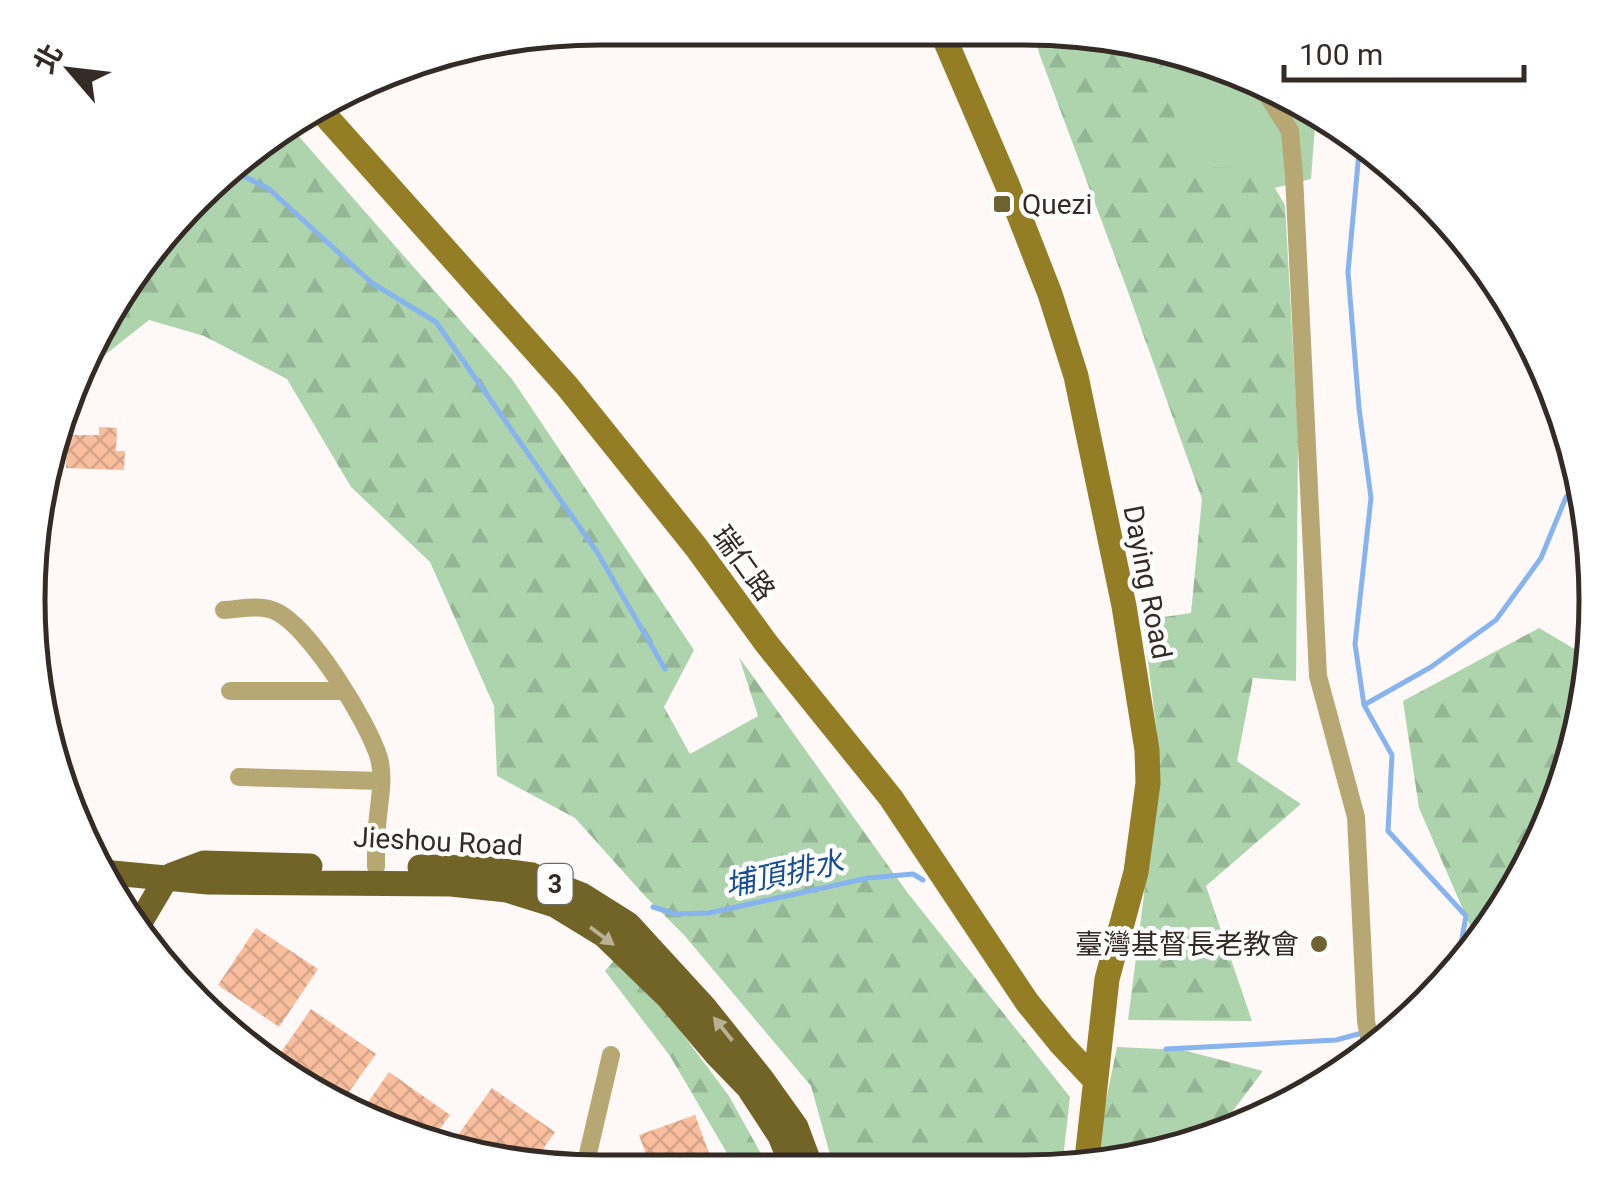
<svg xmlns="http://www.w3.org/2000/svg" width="1624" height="1200" viewBox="0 0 1624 1200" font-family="Roboto,'Noto Sans TC',sans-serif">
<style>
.green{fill:#add4ad}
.forest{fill:url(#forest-firs)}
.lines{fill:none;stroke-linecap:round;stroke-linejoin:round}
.stream{stroke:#87b3ef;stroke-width:5}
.building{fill:url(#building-cross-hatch)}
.street{stroke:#b6a773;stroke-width:18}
.secondary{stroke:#947e25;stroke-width:25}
.primary{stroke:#726327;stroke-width:25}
.oneway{fill:#b8b193}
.poi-dot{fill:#6f6330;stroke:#fff;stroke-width:4}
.labels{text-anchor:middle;stroke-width:9;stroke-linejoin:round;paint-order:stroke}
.shield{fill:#fff;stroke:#716b68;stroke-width:2.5}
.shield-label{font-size:25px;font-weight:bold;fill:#342b27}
.poi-label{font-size:28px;fill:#342b27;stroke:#fff;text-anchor:start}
.street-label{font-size:28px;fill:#342b27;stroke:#fff}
.water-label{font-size:30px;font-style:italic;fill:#164e94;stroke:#fff}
.rim{fill:none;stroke:#342b27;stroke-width:5}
</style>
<defs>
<pattern id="forest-firs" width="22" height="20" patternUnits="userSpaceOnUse" patternTransform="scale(2.5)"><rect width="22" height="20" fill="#add4ad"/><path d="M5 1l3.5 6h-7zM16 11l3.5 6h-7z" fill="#95b695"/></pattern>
<pattern id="building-cross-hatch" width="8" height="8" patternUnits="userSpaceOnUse" patternTransform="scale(2.5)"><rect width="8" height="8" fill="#f8be9e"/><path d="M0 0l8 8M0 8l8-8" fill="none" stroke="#d5a388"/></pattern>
</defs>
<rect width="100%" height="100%" fill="#fef9f7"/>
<path class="green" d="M1111 37 1172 47 1316 112 1311 179 1159 216Z"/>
<path class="forest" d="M1033 29H1061L1157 44 1187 167 1263 168 1285 205 1298 438 1296 681 1253 678 1237 761 1301 804 1206 886 1252 1021 1128 1020 1144 895 1157 734 1143 620 1191 613 1202 499 1127 289 1039 53Z
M288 124 512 379 694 650 664 707 690 754 758 716 739 657 907 892 1070 1097 1062 1168 834 1169 811 1086 684 935 645 896 575 818 497 776 494 706 430 562 351 487 287 379 204 336 149 320 96 362 85 353 87 346 195 196Z
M1587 608 1592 675 1520 887 1475 937 1419 808 1403 701 1539 628 1578 651Z
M615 959 664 1009 729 1096 770 1170H737L670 1056 605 971Z
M1117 1047 1183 1050 1263 1071 1213 1137 1097 1168 1101 1125Z"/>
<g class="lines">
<path class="stream" d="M1360 141 1348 272 1359 408 1371 498 1355 644 1364 705 1392 755 1388 831 1466 916 1459 955
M230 169 269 189 372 283 436 322 597 552 665 669
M1364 705 1431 667 1496 620 1541 558 1566 497 1579 489
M653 907 676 914 709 913 868 878 913 874 923 880
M1372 1030 1400 1022
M1166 1049 1336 1040 1362 1033"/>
</g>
<path class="building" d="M99 427 117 428 116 451H125L124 470 66 468 67 435H99Z
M256 928 318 969 279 1027 218 985Z
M311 1009 376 1054 339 1106 314 1096 275 1061Z
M389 1072 450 1115 429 1144 359 1115Z
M492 1088 555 1132 531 1166 463 1155 450 1146Z
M695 1115 715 1170 652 1171 639 1135Z"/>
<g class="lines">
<path class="street" d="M1263 88 1290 131 1294 175 1318 676 1356 817 1366 1021 1372 1054
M224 610C241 609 261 604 277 612 311 629 368 722 379 758 385 780 378 806 377 828 376 841 376 854 376 867
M230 691H344
M239 777 381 781
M584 1171 611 1055"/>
<path class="secondary" d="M940 28 1007 184 1050 294 1076 376 1124 606 1147 750 1148 783 1136 872 1107 979 1086 1168
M315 104 567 386 696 547 766 643 891 798 1027 1002 1062 1045 1095 1080"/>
<path class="primary" d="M420 867 481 868 532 875 582 895 628 924 705 1008 761 1078 796 1127 812 1170
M102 872 208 882 451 884 507 890 555 905 604 935 668 997 716 1054 748 1087 780 1136 794 1170
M172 875 204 863 310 866
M135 931 167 877"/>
</g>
<defs><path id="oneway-solid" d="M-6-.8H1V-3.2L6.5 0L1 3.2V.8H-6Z" transform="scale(2.5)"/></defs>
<g class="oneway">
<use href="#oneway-solid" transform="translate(602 936) rotate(37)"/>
<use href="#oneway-solid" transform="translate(723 1029) rotate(-129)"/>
</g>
<g class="poi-dot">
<rect x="992" y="194" width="20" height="20" rx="5"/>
<circle cx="1319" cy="944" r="10"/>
</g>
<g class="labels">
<rect class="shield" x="537.5" y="864" width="35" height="40" rx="8"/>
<g class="shield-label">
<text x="555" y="893">3</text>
</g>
<g class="poi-label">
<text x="1022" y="214">Quezi</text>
<text x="1299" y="954" text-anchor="end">臺灣基督長老教會</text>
</g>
<g class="street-label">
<text transform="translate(744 563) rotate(54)" y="10">瑞仁路</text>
<text transform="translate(1148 582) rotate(79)" y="10">Daying Road</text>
<text transform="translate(438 841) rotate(3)" y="10">Jieshou Road</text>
</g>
<g class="water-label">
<text transform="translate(784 874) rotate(-12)" y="10">埔頂排水</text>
</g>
</g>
<path d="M0 0H1624V1200H0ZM600 45H1024A555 555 0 0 1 1579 600V600A555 555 0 0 1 1024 1155H600A555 555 0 0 1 45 600V600A555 555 0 0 1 600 45Z" fill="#fff" fill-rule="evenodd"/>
<path class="rim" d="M600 45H1024A555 555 0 0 1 1579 600V600A555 555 0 0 1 1024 1155H600A555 555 0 0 1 45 600V600A555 555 0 0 1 600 45Z"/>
<g transform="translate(70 70) rotate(298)" stroke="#ffffff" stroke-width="8" paint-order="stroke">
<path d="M0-8L18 38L0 25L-18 38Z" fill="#342b27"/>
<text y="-15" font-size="28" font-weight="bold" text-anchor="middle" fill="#342b27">北</text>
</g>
<path d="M1284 65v15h240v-15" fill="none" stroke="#342b27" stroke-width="5"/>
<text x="1299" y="65" font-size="30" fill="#342b27" stroke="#ffffff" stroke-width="8" paint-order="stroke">100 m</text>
</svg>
